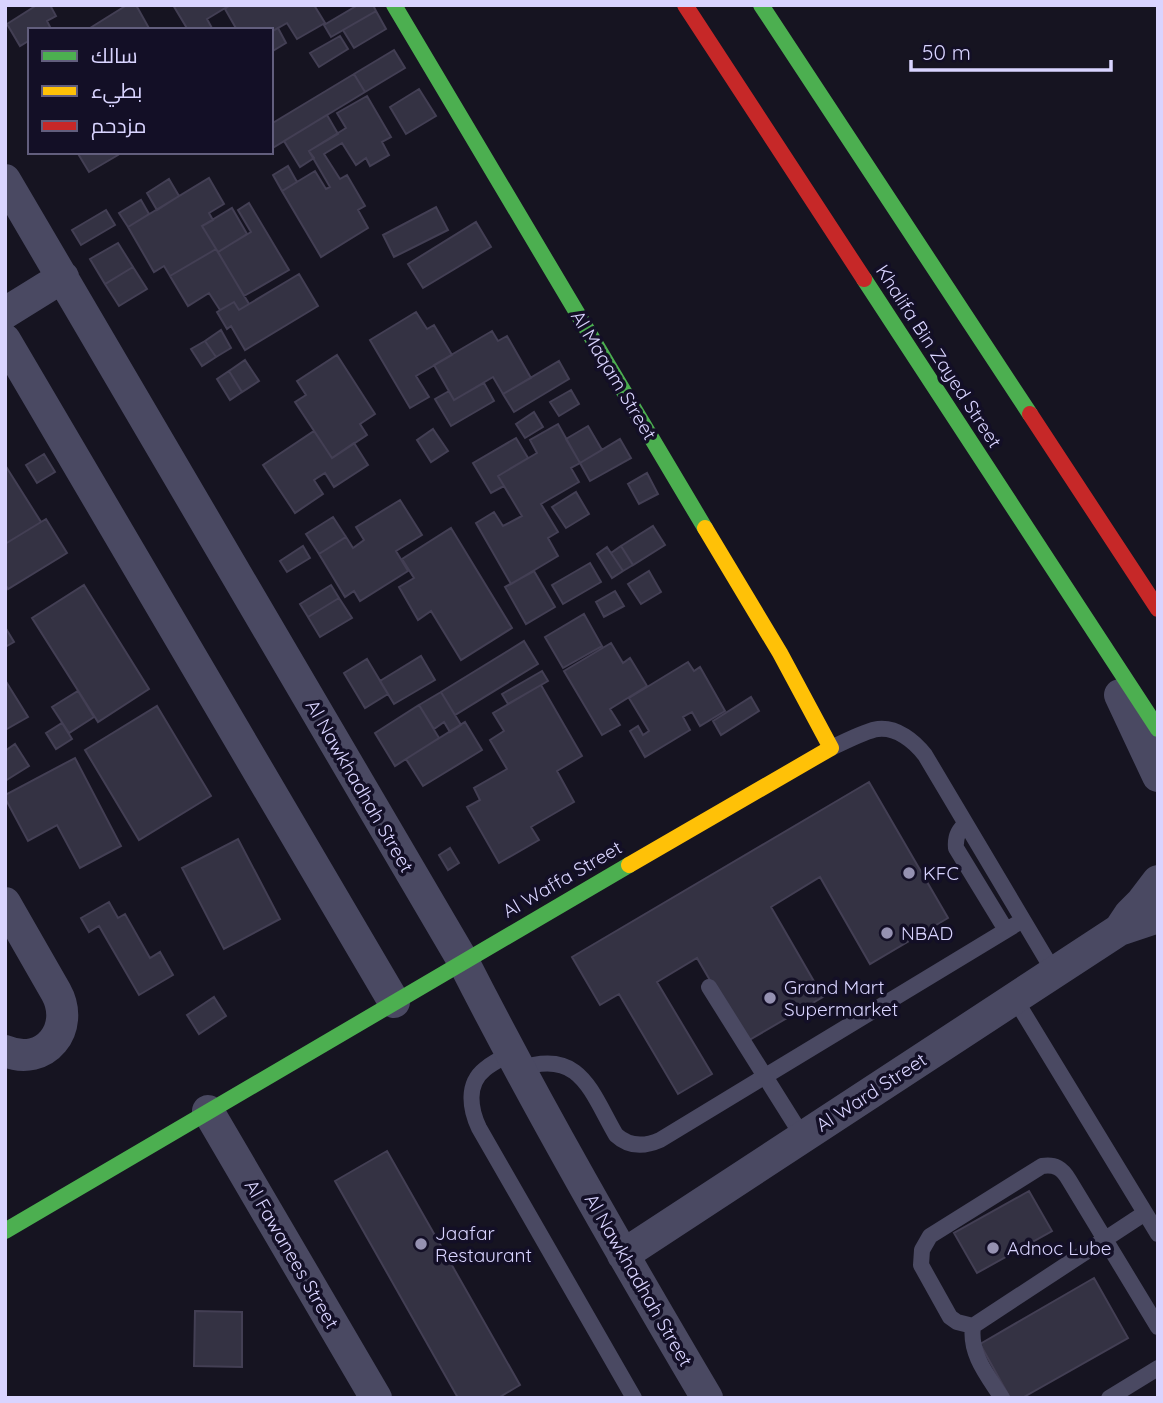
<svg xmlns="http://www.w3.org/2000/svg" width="1163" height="1403" viewBox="0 0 1163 1403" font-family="Quicksand,Cairo,sans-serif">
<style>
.building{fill:#343243;stroke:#433f54;stroke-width:2}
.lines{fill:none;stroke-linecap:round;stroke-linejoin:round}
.lane{stroke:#4a4962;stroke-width:16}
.street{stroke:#4a4962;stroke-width:32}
.fast{stroke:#4caf50;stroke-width:16}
.slow{stroke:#ffc107;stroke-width:16}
.jam{stroke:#c62828;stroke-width:16}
.poi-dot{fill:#9591b1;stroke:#130f26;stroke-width:2.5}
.labels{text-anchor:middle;stroke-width:7;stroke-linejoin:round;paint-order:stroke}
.street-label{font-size:19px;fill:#d9d4ff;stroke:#130f26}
.poi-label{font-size:19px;fill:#d9d4ff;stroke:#130f26;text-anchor:start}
</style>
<rect width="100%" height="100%" fill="#161421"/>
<path class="building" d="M37 5H50L56 16 47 21 50 27 46 30H30V40L20 46 7 24Z
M127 5H136L150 30H91L90 28Z
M173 5H230L207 19 213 30H188Z
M230 5H314L325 23 297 39 287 23 271 32V30H237L225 9Z
M358 5H373L376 11 331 37 324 25Z
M376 11 386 29 354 48 343 30Z
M278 28 286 43 271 52V32Z
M340 36 348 49 319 67 310 53Z
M394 50 405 68 365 92 354 74Z
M354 74 365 92 271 149V124Z
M419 89 436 116 406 134 390 107Z
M367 96 391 137 382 142 389 155 370 166 366 158 356 165 342 143 324 154 340 179 347 175 365 206 358 210 368 228 321 257 282 191 315 171 326 189 330 187 309 151 346 128 337 113Z
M327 115 338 134 309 151 314 158 300 167 284 141Z
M77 152H116L118 155 89 172Z
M288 166 297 182 282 191 273 175Z
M209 178 224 204 209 213 213 220 202 226 216 249 170 276 164 266 154 272 128 227Z
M169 179 179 196 157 210 147 193Z
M141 200 149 214 128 227 119 213Z
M249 203 289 270 244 296 218 252 251 232 238 210Z
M436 207 448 230 394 257 383 235Z
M232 208 247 234 218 252 202 226Z
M106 210 115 225 81 245 72 230Z
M476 222 491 247 423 288 408 264Z
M118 243 133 267 105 284 90 259Z
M216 249 249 304 239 310 234 302 220 310 209 293 188 306 170 276Z
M133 267 147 289 119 306 105 284Z
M299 274 318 306 245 350 231 326 227 329 217 312 234 302 239 310Z
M416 312 427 329 434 325 452 355 416 376 429 397 410 408 370 340Z
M221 330 231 348 216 357 205 341Z
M492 331 498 341 507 336 531 378 503 394 493 377 454 400 434 365Z
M205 341 216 357 202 366 191 349Z
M337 355 375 414 360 424 367 435 332 458 295 402 306 395 297 381Z
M245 360 259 381 242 392 229 371Z
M559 361 569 379 514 412 503 394Z
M229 371 242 392 230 400 217 379Z
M484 383 494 401 451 426 435 399 449 391 454 400Z
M571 390 579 404 559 416 550 402Z
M534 412 543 427 525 438 516 424Z
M558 424 580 463 571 468 579 482 541 504 558 532 548 538 558 556 511 584 476 523 494 512 503 526 522 516 498 476 537 453 530 440Z
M588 426 602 450 580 463 566 439Z
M433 429 448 451 431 462 417 440Z
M314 431 332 458 354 443 368 465 334 487 325 473 314 480 323 494 295 513 263 465Z
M516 438 528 458 498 476 504 486 491 493 473 463Z
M620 439 631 458 590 481 580 463Z
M44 454 55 472 37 483 26 465Z
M5 465 41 522 5 544Z
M647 473 658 494 639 504 628 484Z
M576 492 589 514 566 528 552 507Z
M400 500 422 535 396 551 408 571 360 601 354 591 345 597 319 554 346 537 353 548 364 540 356 527Z
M333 517 346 537 319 554 306 534Z
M46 519 67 553 8 589 5 584V544Z
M653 526 665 545 633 565 621 546Z
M451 528 512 628 461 660 431 611 418 620 399 587 414 578 402 559Z
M303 546 310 558 287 572 280 561Z
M621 546 633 565 623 571 611 553Z
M607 547 623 571 612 578 597 554Z
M590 563 601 582 563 604 552 585Z
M534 571 555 607 526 624 505 587Z
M649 571 661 592 641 604 628 584Z
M84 585 149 689 98 722 32 618Z
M331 585 339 598 308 617 300 604Z
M615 591 624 606 604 617 596 602Z
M339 598 352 618 320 637 308 617Z
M584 614 602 646 563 668 545 637Z
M5 627 14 642 5 647Z
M524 641 538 664 455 715 441 692Z
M611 643 623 663 630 658 647 686 610 709 620 725 602 735 564 671Z
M421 656 435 680 394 704 380 681Z
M367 659 388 694 365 708 344 673Z
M688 662 694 671 700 667 725 711 700 726 692 712 683 717 690 730 645 757 630 731 638 726 643 735 649 731 629 698Z
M542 671 548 681 508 704 502 694Z
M5 680 28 717 5 730Z
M541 685 582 756 557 771 574 802 531 827 539 840 499 863 467 807 480 800 474 788 507 769 490 740 504 731 493 713Z
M78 691 94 717 69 733 52 707Z
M441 692 461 725 450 732 444 722 434 729 419 705Z
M751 697 759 711 721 735 713 721Z
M419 705 439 738 395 766 375 733Z
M157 706 211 796 139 840 85 750Z
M465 722 482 750 423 786 406 759Z
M62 723 72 739 56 749 46 733Z
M15 744 29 766 5 781V751Z
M75 758 121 846 80 868 57 825 28 841 5 798V795Z
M869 782 948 918 870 964 820 877 771 907 823 997 746 1042 697 958 657 982 712 1074 678 1094 619 994 600 1005 572 957Z
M238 839 280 919 224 949 182 868Z
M450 848 459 863 448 870 439 855Z
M109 902 118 918 125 914 150 958 160 952 173 975 139 995 99 926 89 932 81 918Z
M214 997 226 1016 199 1034 187 1015Z
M387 1151 520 1385 498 1398H458L335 1181Z
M1029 1191 1052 1231 977 1273 954 1233Z
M1094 1278 1128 1338 1022 1398H1010L980 1344Z
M195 1311 242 1312V1367L194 1366Z"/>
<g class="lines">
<path class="lane" d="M831 748C842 743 867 730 878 729 897 727 914 741 925 755L1054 972
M966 824C958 830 955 838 956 848L1006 930
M709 987 803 1137
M1015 999 1158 1234
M510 1054C502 1058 492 1063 485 1069 466 1084 470 1109 479 1128L634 1398
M519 1069C580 1048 590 1090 616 1135 629 1147 644 1147 660 1140L1023 920
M1145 1213 973 1326 957 1322 950 1317 921 1265 922 1250 930 1236 1042 1166C1055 1164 1062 1168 1069 1180L1158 1327
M973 1326C969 1354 988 1376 1002 1398
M1109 1398 1158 1368"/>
<path class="street" d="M5 180 463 961C539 1110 622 1254 707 1398
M5 313 63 277
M5 340 394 1002
M1120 695 1158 776
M5 903 56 992C76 1028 45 1068 5 1051
M1120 929 1130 914 1142 902 1158 881
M208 1111 376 1398
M623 1255 1119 930 1158 917"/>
<path class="fast" d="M394 5 705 528
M761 5 1030 414
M864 279 1158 729
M5 1231 629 865"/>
<path class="slow" d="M629 865 831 748 780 653 705 528"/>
<path class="jam" d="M685 5 864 279
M1030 414 1158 609"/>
</g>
<g class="poi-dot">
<circle cx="909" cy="873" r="7"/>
<circle cx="887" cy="933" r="7"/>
<circle cx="770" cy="998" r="7"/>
<circle cx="421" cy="1244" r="7"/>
<circle cx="993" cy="1248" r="7"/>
</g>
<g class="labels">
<g class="street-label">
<text transform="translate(939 356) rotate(57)" y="7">Khalifa Bin Zayed Street</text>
<text transform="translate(614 375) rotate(59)" y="7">Al Maqam Street</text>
<text transform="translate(360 786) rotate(60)" y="7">Al Nawkhadhah Street</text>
<text transform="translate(562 879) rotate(-30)" y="7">Al Waffa Street</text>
<text transform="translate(871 1092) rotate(-33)" y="7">Al Ward Street</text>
<text transform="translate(292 1254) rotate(60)" y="7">Al Fawanees Street</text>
<text transform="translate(639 1280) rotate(60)" y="7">Al Nawkhadhah Street</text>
</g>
<g class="poi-label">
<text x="923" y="880">KFC</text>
<text x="901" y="940">NBAD</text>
<text x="784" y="994">Grand Mart<tspan x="784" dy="22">Supermarket</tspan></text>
<text x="435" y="1240">Jaafar<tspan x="435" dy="22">Restaurant</tspan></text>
<text x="1007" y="1255">Adnoc Lube</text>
</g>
</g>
<rect width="1163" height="1403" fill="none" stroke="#d9d4ff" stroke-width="14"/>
<rect x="28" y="28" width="245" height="126" fill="#130f26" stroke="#625e7d" stroke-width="2"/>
<rect x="42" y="51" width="35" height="10" fill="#4caf50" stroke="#625e7d" stroke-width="2"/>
<text x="91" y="63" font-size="21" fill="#d9d4ff">سالك</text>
<rect x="42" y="86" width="35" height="10" fill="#ffc107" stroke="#625e7d" stroke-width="2"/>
<text x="91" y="98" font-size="21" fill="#d9d4ff">بطيء</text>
<rect x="42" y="121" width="35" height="10" fill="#c62828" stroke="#625e7d" stroke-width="2"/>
<text x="91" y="133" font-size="21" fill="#d9d4ff">مزدحم</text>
<path d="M911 60v10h200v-10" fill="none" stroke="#d9d4ff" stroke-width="3.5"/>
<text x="922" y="60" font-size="21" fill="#d9d4ff" stroke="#130f26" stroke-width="5" paint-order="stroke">50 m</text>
</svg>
